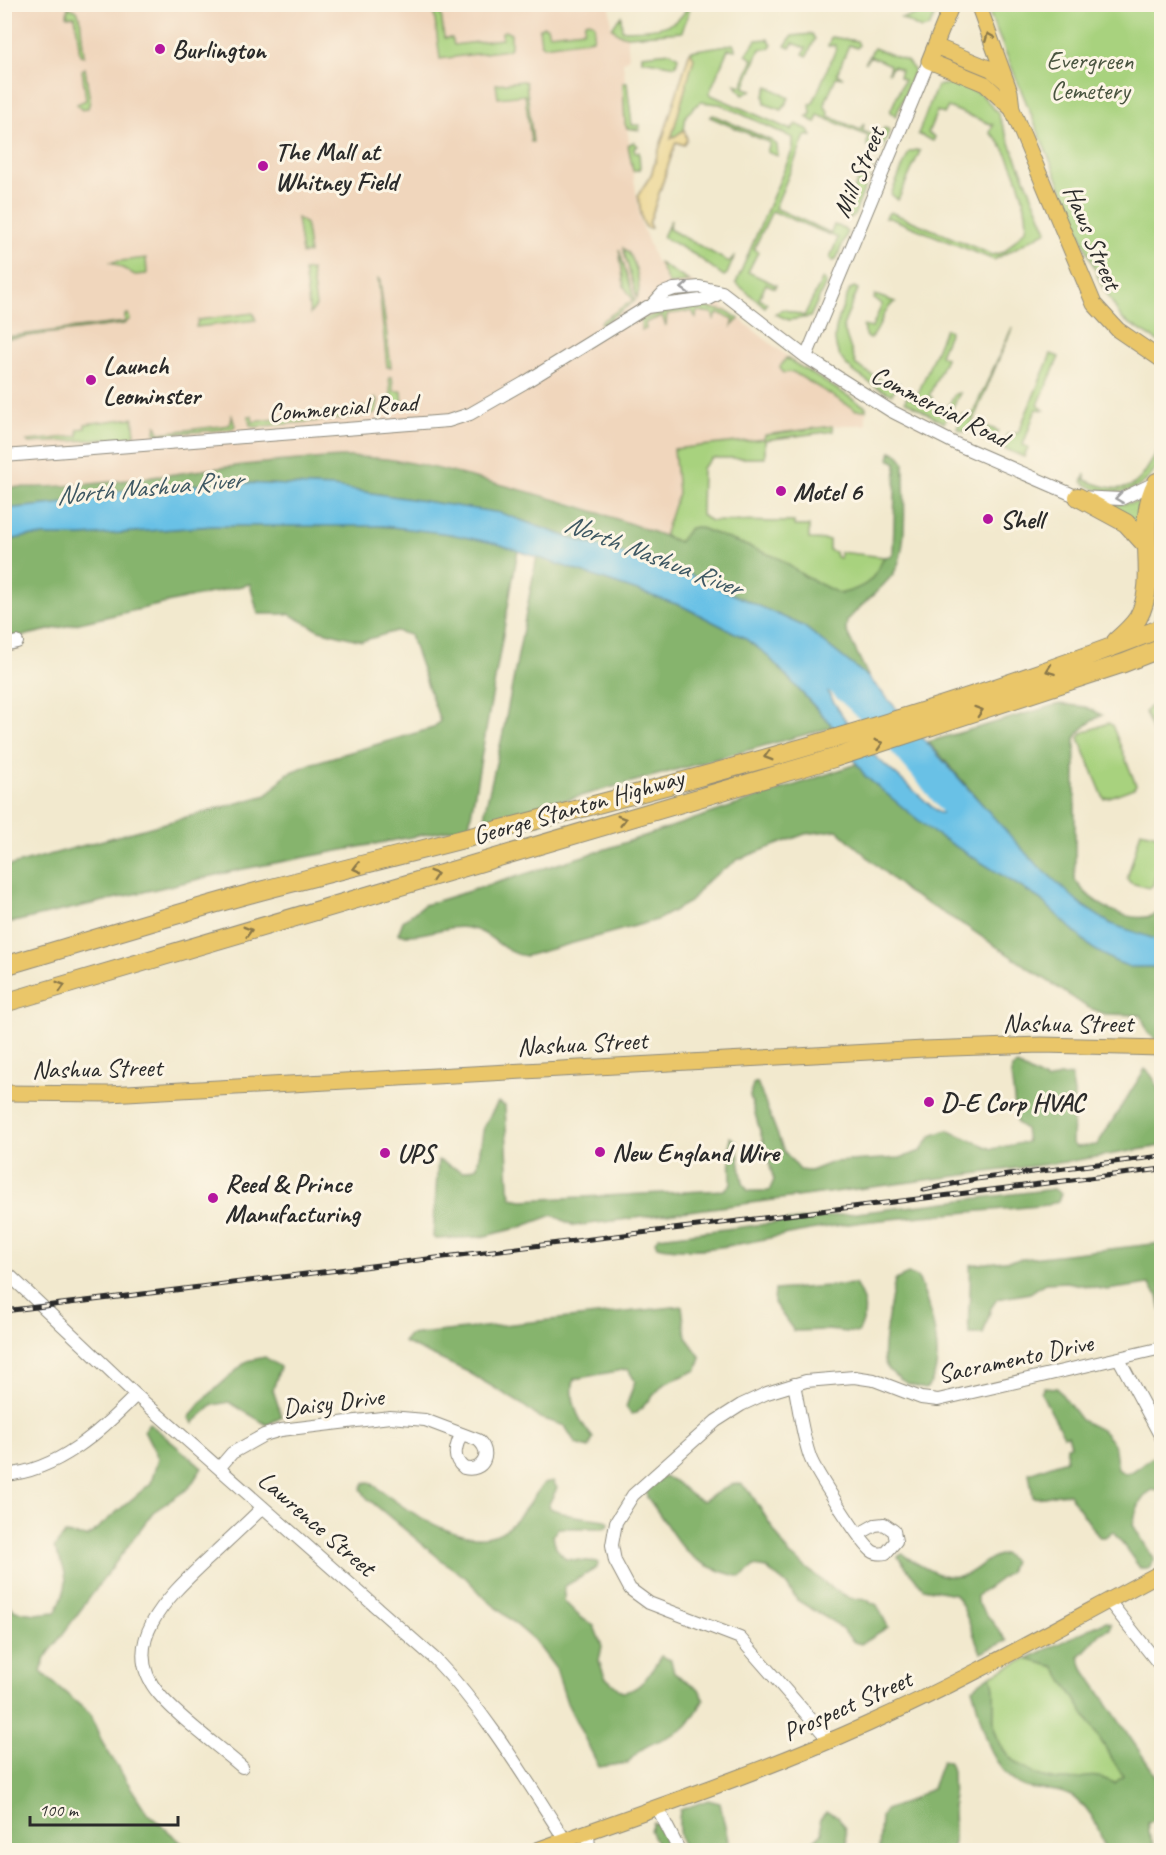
<svg xmlns="http://www.w3.org/2000/svg" width="1166" height="1855" viewBox="0 0 1166 1855" font-family="Caveat,sans-serif">
<style>
.built{fill:#f0d6bc}
.green{fill:#a8d27e;stroke:#6a7e54;stroke-width:1.5}
.forest{fill:#86b46d;stroke:#58704c;stroke-width:1.5}
.sand{fill:#eeda9e;stroke:#8c8264;stroke-width:1.5}
.water{fill:#69c1e6;stroke:#4a7688;stroke-width:1.5;fill-rule:evenodd}
.lines{fill:none;stroke-linecap:round;stroke-linejoin:round}
.river{stroke:#69c1e6;stroke-width:18}
.minor-casing{stroke:#8e8a7c;stroke-width:14}
.major-casing{stroke:#8e8a7c;stroke-width:17}
.highway-casing{stroke:#8e8a7c;stroke-width:20}
.minor{stroke:#fff;stroke-width:12}
.major{stroke:#eac669;stroke-width:15}
.highway{stroke:#eac669;stroke-width:18}
.rail-casing{stroke:#2b2b2b;stroke-width:5}
.rail{stroke:#fcf5e5;stroke-width:3;stroke-dasharray:9;stroke-linecap:butt}
.oneway{stroke:#8a784a}
.oneway2{stroke:#a0a0a0}
.poi-dot{fill:#b5179e;stroke:#fcf5e5;stroke-width:2}
.labels{text-anchor:middle;stroke-width:6;stroke-linejoin:round;paint-order:stroke}
.poi-label{font-size:26px;font-weight:bold;fill:#2b2b2b;stroke:#fcf5e5;text-anchor:start}
.park-label{font-size:26px;fill:#4a5540;stroke:#fcf5e5}
.street-label{font-size:26px;fill:#2b2b2b;stroke:#fcf5e5}
.water-label{font-size:27px;font-style:italic;fill:#3e5863;stroke:#fcf5e5}
</style>
<rect width="100%" height="100%" fill="#fcf5e5"/>
<filter id="ink" filterUnits="userSpaceOnUse"><feTurbulence type="fractalNoise" baseFrequency=".0167" numOctaves="2"/><feDisplacementMap in="SourceGraphic" scale="12" xChannelSelector="R" yChannelSelector="G"/><feConvolveMatrix kernelMatrix="1 2 1 2 8 2 1 2 1" color-interpolation-filters="sRGB"/></filter>
<filter id="wash" filterUnits="userSpaceOnUse"><feTurbulence type="fractalNoise" baseFrequency=".008" numOctaves="4" result="noise"/><feDisplacementMap in="SourceGraphic" scale="24" xChannelSelector="R" yChannelSelector="G"/><feGaussianBlur stdDeviation="1.35" result="paint"/><feColorMatrix in="noise" values="0 0 0 0 0 0 0 0 0 0 0 0 0 0 0 0 0 1.4 0 .05"/><feComposite in="paint" operator="in"/></filter>
<g filter="url(#wash)">
<rect width="100%" height="100%" fill="#f2e9ce"/>
<path class="built" d="M5 5H610L611 27 619 34 627 36 629 57 623 63 625 79 621 85 640 220 656 262 690 280 789 358 866 407V425H845L765 435V439L674 449 678 493 664 536 576 504 507 486 390 459 356 456 255 463 109 482 41 488 5 487Z"/>
<path class="green" d="M932 4 940 5 929 27 921 29 901 18 916 15Z
M433 5H440L444 38H452L454 45 502 39V32L505 31 511 34V47L507 50 440 59Z
M688 5H691L682 32 627 36 619 34 612 28 621 16 622 30C646 29 678 32 688 5Z
M986 5H1161V343L1122 319 1101 284Z
M68 7 77 11 80 17 84 56 80 55 75 16H67Z
M590 21 595 25 593 39 544 46 541 44 539 29 543 26 547 27 549 34 584 30 585 22Z
M812 34 815 39 807 56 803 54 806 48 793 43 790 48 785 46 792 36Z
M831 37 857 41 859 45 857 48 849 45 837 74 843 78 836 77 824 105 829 113 828 116 860 130 864 123 863 131 879 138 884 128 888 129 889 132 882 149 867 146 868 136 818 115 816 123 806 117 811 114 810 104 813 103 836 49 835 45 828 46Z
M756 40 768 39 772 44 769 48 760 49 744 88 752 90 743 95 735 84 742 86 753 59 746 55Z
M733 44 736 50 728 49 709 94 791 130 796 124 807 129 812 136H805L775 208 831 233 834 225 844 228 847 233 836 260 832 261 830 258 838 238 772 211 754 249 758 252 748 272 776 285 775 288 766 284 759 299 767 303 765 307 736 283 793 149V138L720 104 700 102 686 115 684 130 671 139 694 58 690 51Z
M874 48 907 61 914 70 896 116 890 112 904 80 899 77 901 70 893 66 888 73 890 65 870 56 865 63Z
M671 52 678 57 676 66 642 60V55Z
M85 68 90 101 88 108 82 110 77 104 86 100 82 70Z
M523 81 526 82 533 142H531L525 95 498 98 496 84Z
M623 83H627L632 125H640L639 130 627 128 625 124Z
M954 83 981 94 997 112 1047 231 994 260 890 218H885L890 212 993 255 1004 252 1026 229C1031 209 1008 143 990 133L993 125 948 107 944 114 937 111 928 133 935 137 933 141 918 134 937 86Z
M768 86 789 98 782 110 765 104 764 95Z
M713 115 772 141 777 145 778 156 767 152 770 143 710 117Z
M634 142 638 146 634 148 635 152H639L640 169 633 171 628 145Z
M916 150 920 151 898 200 891 194 909 152Z
M869 161 873 166 854 216 848 219 844 214 865 163Z
M297 218 306 224 309 253 302 254Z
M671 220 669 229 729 262 735 255 727 274 724 276 695 255 663 237Z
M623 248C635 255 642 285 637 298Z
M619 249 635 301 601 325 600 322 633 300 624 286Z
M146 258 147 274 135 275 111 262Z
M659 263 690 282 669 284Z
M311 270 316 306 310 314 304 271Z
M378 278 380 281 391 367H387Z
M823 278 826 283 810 317 789 320 775 314 783 309 804 316Z
M854 287 858 289 843 326 856 365 892 387 896 382 899 383 892 394C882 392 872 384 863 378 821 352 835 327 850 289Z
M875 295 895 302C879 312 883 328 870 339L867 337 863 326 872 328 882 304 874 299Z
M694 305 729 312 739 319 732 326 734 319 718 313 714 319 712 313 697 311 696 318 692 311 667 314 666 326 662 316 645 323 646 329 642 330 641 320 665 310Z
M253 313 256 320 196 327 198 320Z
M128 314 130 319 124 324 5 339V337L125 322V315Z
M1012 328 968 432 957 429 962 414 971 417Z
M945 329 950 331 940 355 946 358 929 396 932 397 931 401 947 408 955 394 960 393 944 423 905 401 907 396 915 401Z
M1051 354 1059 357 1038 405 1044 410 1036 409 1023 445 1028 448 1024 457 1003 448 1007 434 1018 433Z
M786 358 866 407V410H856L793 372 783 373 780 367Z
M389 377H392L394 391H402L403 405 397 410 392 407Z
M375 398 378 400 376 413 350 418 349 409 373 406Z
M347 410V418L255 427 250 425 248 416H252L253 422Z
M232 416 235 426 231 429 159 435 155 433 156 424 159 433 230 425Z
M133 418 135 434 129 438 29 443 27 441 78 436V429L85 428V424Z
M983 425 998 431 992 442 979 438Z
M832 426 833 431 765 440V458H712L702 468 701 515 711 521 794 522V526H809V539L829 540V550L835 552 836 557 840 558V552L884 557C873 582 867 587 839 594L806 577 778 558 698 527 690 528 679 542 664 536 678 493 674 449 764 439 765 435Z
M1161 445C1161 488 1116 505 1082 482L1085 474V480C1133 499 1138 486 1161 445Z
M1137 502 1141 505V521L1136 523 1112 510 1114 505Z
M1161 702V755L1145 712 1149 707Z
M1108 723 1112 725 1136 785 1134 788 1104 799 1079 738 1082 733Z
M1141 831 1161 836V855L1153 885 1149 888 1131 883 1127 879Z
M1026 1659 1055 1666 1123 1776 1115 1783C1095 1776 1090 1778 1070 1780 1038 1782 1003 1763 995 1730 991 1712 998 1694 991 1675Z"/>
<path class="forest" d="M891 451 898 454 904 462C903 490 910 551 893 574 880 591 861 604 847 621L846 630 869 678 803 626 739 597 500 513 333 487 242 483 136 488 66 503 5 509V487C103 490 201 466 299 460 319 459 339 456 358 457 398 458 437 468 475 478 544 495 612 515 679 542L690 528 698 527 778 558 806 577 840 594C867 587 873 582 884 557L891 556 893 553 896 463 889 459Z
M212 526C314 525 420 518 518 550L469 826 238 870 5 924V867L267 795 287 774 313 763 433 728 440 721 410 635 396 631 362 641 319 630 289 614H258L250 584 5 640V541L28 536H82Z
M537 556 682 606 743 637 766 654 833 727 485 822V810L503 733Z
M1059 704 1086 707 1102 715C1091 721 1080 728 1075 739V880C1092 905 1133 928 1161 912V941C1068 928 989 806 928 742Z
M857 764 865 776 934 833 1040 899 1092 948 1130 967H1161V1040L1158 1041 1148 1033 1141 1015 1105 1014 1087 1007 964 925 907 892 837 830 805 834 739 859 706 882 690 902 657 920 526 956C501 953 493 932 468 928 446 924 422 939 398 934L403 921 424 905 603 850Z
M1017 1065 1047 1081 1059 1076H1071L1074 1093 1072 1143 1076 1147 1097 1145 1145 1069C1166 1085 1162 1120 1161 1146L1072 1161 574 1226 553 1215 521 1227 481 1237 436 1239 433 1237 438 1160 463 1172 477 1167 484 1126 498 1102 505 1106 509 1188 512 1198 522 1200 724 1190 731 1184 730 1137 736 1141 743 1183 748 1191H769L774 1180 750 1096 753 1084 757 1082 784 1151 800 1170 810 1171 833 1162 900 1158 921 1151 931 1136 947 1130 992 1149 1027 1142 1025 1129 1017 1123 1011 1075 1012 1068Z
M1054 1189 1061 1193 1058 1201 1048 1205C971 1213 892 1216 816 1229 765 1237 708 1257 657 1246L655 1241 659 1237Z
M1161 1243V1311L1158 1296 1149 1284 1107 1290 1067 1282 1045 1283 1030 1293 997 1299 991 1308 983 1334H969C967 1310 972 1289 970 1265Z
M908 1274 918 1277C929 1305 950 1364 926 1389 912 1388 888 1375 884 1361 881 1348 892 1295 895 1280Z
M855 1284C866 1301 868 1315 858 1333L827 1330 794 1331 774 1303 775 1290Z
M682 1306 686 1337 701 1358 697 1370 664 1384 637 1413 631 1414 626 1407 635 1381 628 1369 574 1379C569 1402 579 1421 593 1438L589 1448 576 1444 565 1426 538 1417 523 1405 468 1372 403 1342 409 1335Z
M265 1357 280 1367 273 1390 282 1417 267 1425 229 1402 213 1405 193 1423 189 1418 201 1402 247 1361Z
M1044 1387 1057 1388 1081 1420 1103 1431 1114 1444 1118 1469 1125 1474 1133 1471 1157 1454 1161 1459V1494L1159 1491 1152 1490C1139 1499 1136 1510 1133 1525L1154 1559 1149 1568H1140L1113 1531 1105 1537H1099L1069 1494C1056 1491 1047 1500 1033 1497L1029 1473 1066 1460 1067 1446 1071 1445 1068 1435 1064 1436 1041 1393Z
M149 1423 202 1468 189 1488 153 1512 45 1658 41 1672 90 1714 103 1744 147 1813 190 1850H5V1599L15 1611 35 1614 56 1612C69 1582 70 1578 54 1548L65 1534 87 1537 151 1483 158 1458 144 1430Z
M663 1477C680 1478 686 1497 703 1501L732 1484H741L750 1492 789 1554 833 1589 850 1598 867 1600 877 1605 888 1627 861 1644 854 1642 838 1625 797 1600 786 1584 766 1568 754 1566 741 1577C680 1563 682 1543 647 1497L646 1490Z
M553 1481 557 1488 549 1504 550 1508 568 1515 606 1520 609 1523 607 1527 602 1528H558L553 1536 556 1548 566 1559 598 1562 597 1568 565 1586 564 1601 580 1617 594 1626 602 1646 599 1661 605 1677 622 1692C642 1691 651 1671 661 1656L671 1660 674 1673 699 1689 704 1700C698 1708 692 1722 684 1728 663 1743 645 1740 628 1763L599 1767 567 1703 556 1669 534 1640 486 1599 465 1577 445 1563 367 1498 361 1489 364 1483 370 1482C398 1505 469 1557 506 1529 521 1518 533 1497 544 1483Z
M902 1554C921 1566 944 1583 967 1574 982 1568 985 1557 1004 1554L1013 1561 1009 1572 977 1596V1602L1007 1641 981 1653 962 1605 955 1594 923 1588 898 1557Z
M1106 1621 1111 1624 1110 1629 1101 1633 1079 1657 1083 1668 1161 1783V1824L1154 1820 1148 1823V1833L1156 1850H1105C1099 1827 1089 1801 1064 1793 1041 1785 1027 1797 1005 1773 985 1750 981 1716 972 1688L991 1675C998 1694 991 1712 995 1730 1003 1763 1038 1782 1070 1780 1079 1779 1089 1775 1098 1777 1104 1778 1109 1781 1115 1783L1123 1776 1055 1667 1026 1659Z
M942 1761 949 1762 952 1771 954 1841 952 1850H879L881 1817 885 1810 907 1802 932 1788Z
M708 1800 720 1803 730 1850H687C677 1841 678 1824 680 1810Z
M826 1812 838 1816 845 1829 848 1850H790L810 1844 822 1833 820 1819Z
M653 1822 662 1828 675 1850H660L650 1830Z"/>
<path class="sand" d="M690 51 694 58 671 139 684 130 687 139 684 145 676 142 649 224 651 228H646L642 220 638 195 651 175Z"/>
<path class="water" d="M242 483 333 487 501 513 570 538 677 569 803 626 869 678 1032 860 1083 906 1111 924 1161 941V967H1130L1112 960 1092 948 1040 899 934 833 865 776 830 723 766 654 743 637 682 606 498 544 450 534 384 526H212L82 536H28L5 541V509L66 503 136 488ZM833 680C878 709 912 752 947 792L951 802 949 812 939 813 860 743 828 693Z"/>
<g class="lines">
<path class="river" d="M814 668C873 712 919 768 964 826"/>
</g>
</g>
<g filter="url(#ink)">
<g class="lines">
<defs>
<path id="minor" d="M653 304 663 293 674 289 700 287 722 292 806 357 891 411 956 444 1078 497 1121 499 1157 482
M806 357 929 61
M4 456 448 421 470 414 524 383 647 307 709 299 722 292
M4 645 17 642
M4 1270 136 1395 435 1659C487 1713 525 1778 565 1840
M1119 1359 1162 1439
M794 1384C799 1408 802 1434 810 1457 815 1471 861 1543 872 1551 876 1554 881 1554 886 1553L896 1541 894 1531 884 1524 875 1525 859 1534
M220 1467 232 1453 264 1435 281 1430 390 1417 425 1420 478 1440C493 1453 483 1473 464 1468 451 1458 456 1447 461 1434
M4 1475C58 1471 101 1431 136 1395
M1108 1600 1162 1668
M830 1741 740 1638 649 1603 630 1589 615 1561 612 1545 616 1522 633 1495 716 1421 741 1405 767 1393 806 1381 854 1377 874 1380 921 1398 938 1400 1162 1348
M242 1767C217 1745 180 1719 159 1694 116 1643 171 1594 207 1560 226 1542 245 1525 263 1507
M657 1807 679 1850
M588 1832 589 1850"/>
<path id="major" d="M952 4 929 61 985 84 1012 109
M978 4 1010 92 1012 109 1094 304 1118 330 1162 360
M935 46 991 69 1006 82
M4 1093 109 1094 924 1049 1042 1045 1162 1048
M537 1850C648 1810 760 1773 868 1724 968 1679 1064 1624 1162 1572"/>
<path id="highway" d="M1078 497 1126 523 1146 545
M1116 641C1124 634 1132 627 1138 618 1161 576 1133 524 1157 482
M4 966C90 941 174 914 260 891 561 813 872 741 1162 628
M4 1003 834 758 1124 663 1162 648"/>
</defs>
<use href="#minor" class="minor-casing"/>
<use href="#major" class="major-casing"/>
<use href="#highway" class="highway-casing"/>
<use href="#minor" class="minor"/>
<use href="#major" class="major"/>
<use href="#highway" class="highway"/>
<defs>
<path id="rail" d="M924 1190 976 1179 1162 1156
M4 1311 1162 1169"/>
</defs>
<use href="#rail" class="rail-casing"/>
<use href="#rail" class="rail"/>
</g>
<defs><path id="oneway-chevron" d="M-2-3.5L2.5 0L-2 3.5" fill="none" stroke-width="1.6" stroke-linecap="round" stroke-linejoin="round" transform="scale(1.5)"/></defs>
<g class="oneway">
<use href="#oneway-chevron" transform="translate(989 37) rotate(-112)"/>
<use href="#oneway-chevron" transform="translate(1050 670) rotate(160)"/>
<use href="#oneway-chevron" transform="translate(979 711) rotate(-18)"/>
<use href="#oneway-chevron" transform="translate(879 744) rotate(-17)"/>
<use href="#oneway-chevron" transform="translate(768 756) rotate(164)"/>
<use href="#oneway-chevron" transform="translate(622 820) rotate(-16)"/>
<use href="#oneway-chevron" transform="translate(357 868) rotate(166)"/>
<use href="#oneway-chevron" transform="translate(434 875) rotate(-17)"/>
<use href="#oneway-chevron" transform="translate(248 931) rotate(-16)"/>
<use href="#oneway-chevron" transform="translate(61 986) rotate(-17)"/>
</g>
<g class="oneway2">
<use href="#oneway-chevron" transform="translate(685 288) rotate(176)"/>
<use href="#oneway-chevron" transform="translate(1119 498) rotate(172)"/>
</g>
</g>
<g class="poi-dot">
<circle cx="160" cy="49" r="6"/>
<circle cx="263" cy="166" r="6"/>
<circle cx="91" cy="380" r="6"/>
<circle cx="781" cy="491" r="6"/>
<circle cx="988" cy="519" r="6"/>
<circle cx="929" cy="1102" r="6"/>
<circle cx="600" cy="1152" r="6"/>
<circle cx="385" cy="1153" r="6"/>
<circle cx="213" cy="1198" r="6"/>
</g>
<g class="labels">
<g class="poi-label">
<text x="172" y="58">Burlington</text>
<text x="275" y="160">The Mall at<tspan x="275" dy="30">Whitney Field</tspan></text>
<text x="103" y="374">Launch<tspan x="103" dy="30">Leominster</tspan></text>
<text x="793" y="500">Motel 6</text>
<text x="1000" y="528">Shell</text>
<text x="941" y="1111">D-E Corp HVAC</text>
<text x="612" y="1161">New England Wire</text>
<text x="397" y="1162">UPS</text>
<text x="225" y="1192">Reed &amp; Prince<tspan x="225" dy="30">Manufacturing</tspan></text>
</g>
<g class="park-label">
<text x="1090" y="69">Evergreen<tspan x="1090" dy="30">Cemetery</tspan></text>
</g>
<g class="street-label">
<text transform="translate(858 172) rotate(-67)" y="9">Mill Street</text>
<text transform="translate(1093 237) rotate(67)" y="9">Haws Street</text>
<text transform="translate(940 406) rotate(27)" y="9">Commercial Road</text>
<text transform="translate(343 407) rotate(-4)" y="9">Commercial Road</text>
<text transform="translate(578 806) rotate(-16)" y="9">George Stanton Highway</text>
<text x="1068" y="1032">Nashua Street</text>
<text transform="translate(582 1043) rotate(-3)" y="9">Nashua Street</text>
<text transform="translate(97 1068) rotate(-1)" y="9">Nashua Street</text>
<text transform="translate(1015 1358) rotate(-12)" y="9">Sacramento Drive</text>
<text transform="translate(333 1402) rotate(-7)" y="9">Daisy Drive</text>
<text transform="translate(317 1523) rotate(41)" y="9">Lawrence Street</text>
<text transform="translate(847 1705) rotate(-24)" y="9">Prospect Street</text>
</g>
<g class="water-label">
<text transform="translate(149 487) rotate(-5)" y="9">North Nashua River</text>
<text transform="translate(653 555) rotate(21)" y="9">North Nashua River</text>
</g>
</g>
<rect width="1166" height="1855" fill="none" stroke="#fcf5e5" stroke-width="24"/>
<path d="M30 1816v9h148v-9" fill="none" stroke="#2b2b2b" stroke-width="3"/>
<text x="39" y="1816" font-size="18" fill="#2b2b2b" stroke="#fcf5e5" stroke-width="4.5" paint-order="stroke">100 m</text>
</svg>
